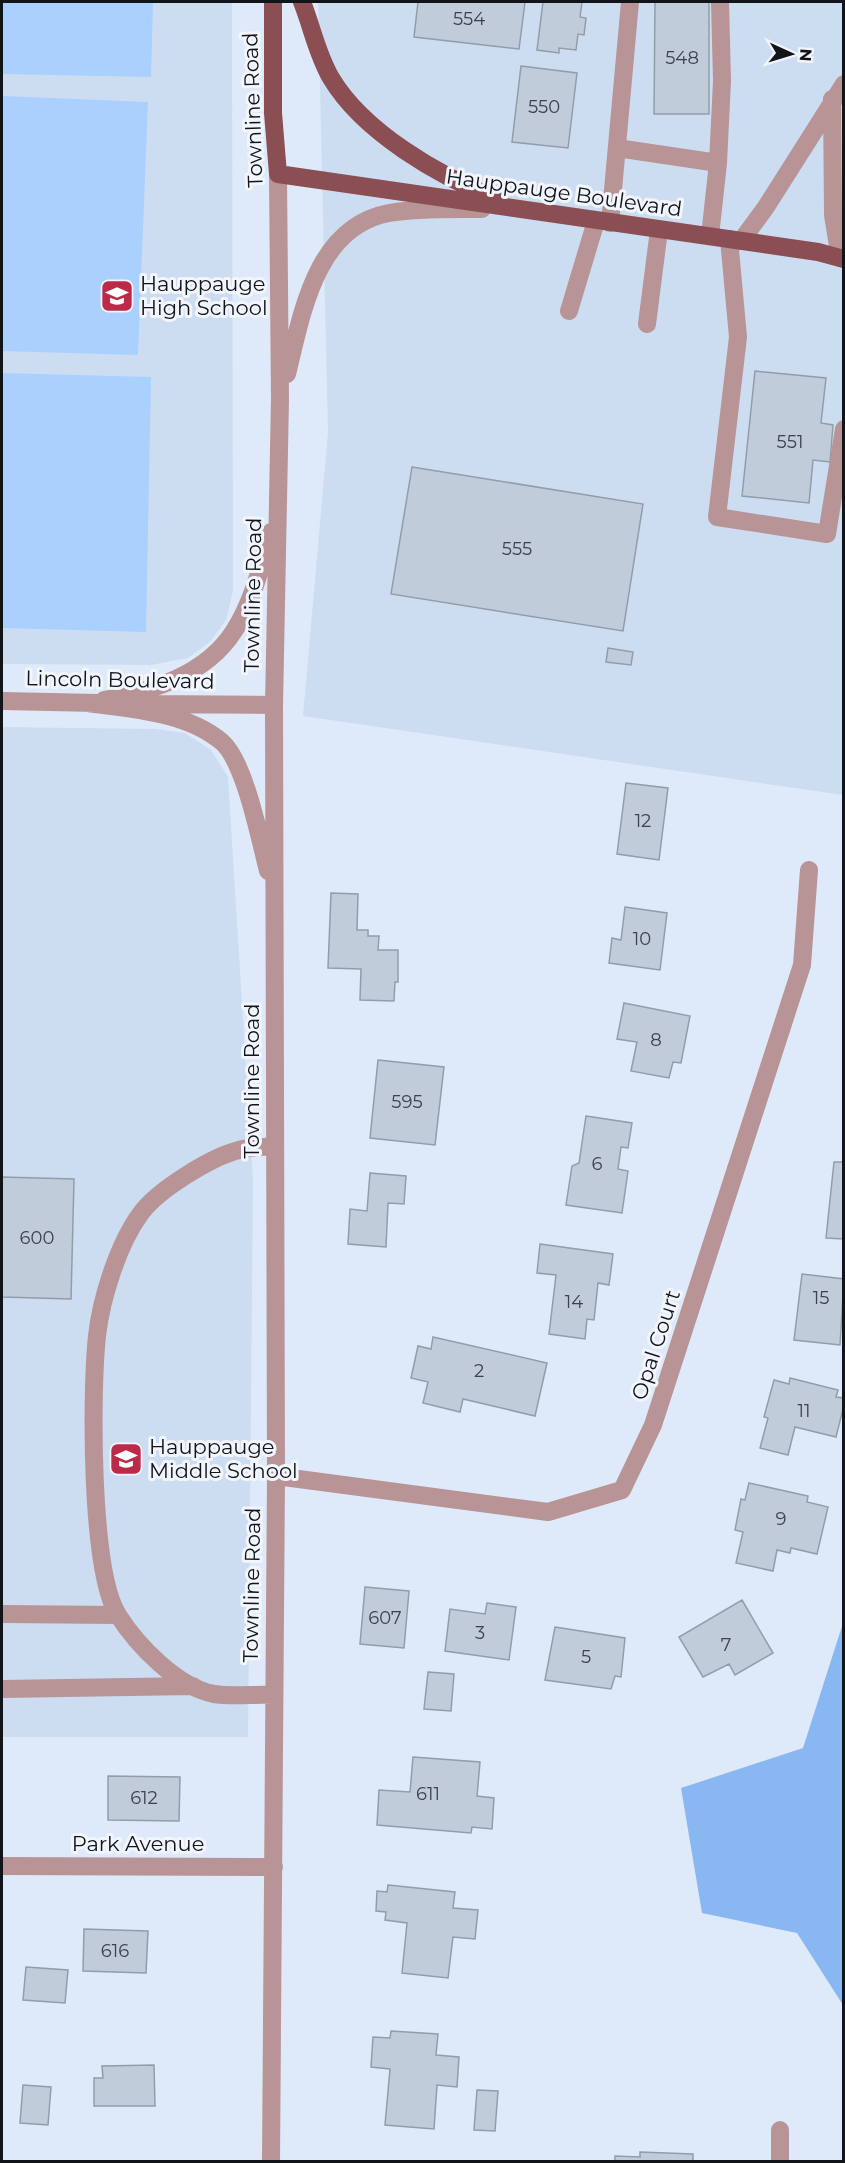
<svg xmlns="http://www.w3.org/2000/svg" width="845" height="2163" viewBox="0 0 845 2163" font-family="Montserrat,sans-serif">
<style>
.built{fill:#ccddf2}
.green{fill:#aad0fe}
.forest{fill:#88b7f1}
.building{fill:#c0ccda;stroke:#929daa;stroke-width:1.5}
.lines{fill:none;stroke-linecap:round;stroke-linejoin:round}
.minor{stroke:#b89496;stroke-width:18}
.major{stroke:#8a4e53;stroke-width:18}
.labels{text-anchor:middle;stroke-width:6;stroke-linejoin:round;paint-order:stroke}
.number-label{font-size:18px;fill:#3d434a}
.street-label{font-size:21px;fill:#11151a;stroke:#f2f6fc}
.poi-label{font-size:21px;fill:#11151a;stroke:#f2f6fc;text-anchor:start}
</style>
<rect width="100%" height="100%" fill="#deeaf9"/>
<path class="built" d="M2 2H232L233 591 226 620 210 642 188 658 151 665 2 664Z
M318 2H843V795L303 716 328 432Z
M2 727 155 729 185 733 211 750 228 777 253 1181 248 1737H2Z"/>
<path class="green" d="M2 2H153L151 77 2 74Z
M2 96 148 102 138 355 2 351Z
M2 373 151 377 146 632 2 628Z"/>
<path class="forest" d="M843 1623 844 2005H843L797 1933 702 1913 681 1788 803 1748Z"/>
<path class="building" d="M418 2H525L519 49 414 37Z
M543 2H582L580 17 586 18 584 35 578 34 576 50 559 48V53L537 50Z
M655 2H709V114H654Z
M521 66 577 73 568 148 512 142Z
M755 371 826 378 821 423 833 425 830 462 813 460 809 503 742 496Z
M412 467 643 504 623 631 391 594Z
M608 648 633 652 631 665 606 662Z
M626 783 668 788 659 860 617 854Z
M331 893 358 894 357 930H368V936H379L378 950H398V982H395L394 1001 360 1000 361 969 328 968Z
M625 907 667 913 660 970 609 963 612 938 621 940Z
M624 1003 690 1016 681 1063 673 1062 669 1078 631 1071 637 1042 617 1039Z
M378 1060 444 1067 435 1145 370 1138Z
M586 1116 632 1123 628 1148 621 1147 618 1169 628 1171 622 1213 566 1205 572 1166 579 1163Z
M834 1162H844V1239L826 1238Z
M370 1173 406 1176 404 1204 388 1203 386 1247 348 1244 350 1209 367 1211Z
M2 1177 74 1179 71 1299 2 1297Z
M540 1244 613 1254 609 1285 598 1283 594 1320 587 1319 585 1339 549 1334 556 1275 537 1273Z
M802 1274 844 1279 840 1345 794 1340Z
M433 1337 547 1363 535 1416 463 1399 460 1412 423 1403 428 1382 411 1378 418 1346 431 1349Z
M790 1378 838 1390 836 1397 844 1398V1405L836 1437 795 1427 788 1455 760 1448 768 1418 764 1417 774 1380 789 1384Z
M749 1483 808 1496 807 1502 828 1507 817 1554 791 1548 790 1553 777 1550 773 1571 736 1563 743 1532 735 1530 741 1499 745 1500Z
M365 1587 409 1591 404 1648 360 1644Z
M742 1600 773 1653 735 1675 729 1664 703 1677 679 1637Z
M487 1603 516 1607 509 1660 445 1651 450 1609 485 1614Z
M555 1627 625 1638 621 1677 615 1676 611 1689 545 1680Z
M428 1672 454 1674 451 1711 424 1709Z
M413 1757 480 1762 477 1796 494 1798 492 1829 472 1827 471 1833 377 1825 379 1790 410 1792Z
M108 1776 180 1777 179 1821 108 1820Z
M388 1885 455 1892 453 1908 478 1910 475 1939 453 1937 448 1978 402 1973 407 1923 385 1920 386 1912 376 1911 377 1891 387 1892Z
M84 1929 148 1931 146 1973 83 1971Z
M26 1967 68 1970 65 2003 23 2000Z
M391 2031 438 2034 436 2055 459 2057 457 2087 437 2085 434 2129 385 2125 390 2069 371 2067 373 2037 390 2038Z
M154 2065 155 2106H94V2078H103L102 2066Z
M23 2085 51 2087 48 2125 20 2123Z
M477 2090 498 2091 495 2131 474 2130Z
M640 2152 693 2154V2162H615V2156L640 2157Z"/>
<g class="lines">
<path class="minor" d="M832 99 833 215 840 258
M617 148 718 163 722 81 720 2
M610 223 630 2
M710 236 718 163
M729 239 738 337 717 517 827 534 844 429
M741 241 766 207 844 84
M569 311 596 221
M647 324 659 230
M287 374C302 314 315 227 389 213 418 208 452 209 482 209
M104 700C152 691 206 675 234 631 253 602 261 565 271 532
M2 701 98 703
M88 703C132 709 187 712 222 742 245 762 260 840 268 871
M143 704 274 705
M276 1476 548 1512 622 1490 653 1425 802 965 809 870
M2 1614 118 1615
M2 1689 193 1686
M273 1695C254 1694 232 1697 214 1694 177 1687 137 1645 118 1615 90 1571 91 1391 97 1336 101 1299 118 1244 141 1213 158 1190 211 1157 239 1150 250 1147 263 1147 275 1146
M2 1866 274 1867
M780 2130V2162
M271 2162 276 1476 274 705 280 399 278 174"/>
<path class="major" d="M273 2V113L278 174 818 252 844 259
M302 2C312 27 317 54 331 78 363 132 439 176 495 198"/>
</g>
<defs>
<symbol id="school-square" viewBox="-11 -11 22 22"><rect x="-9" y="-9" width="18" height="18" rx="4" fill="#bb2b49" stroke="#f2f6fc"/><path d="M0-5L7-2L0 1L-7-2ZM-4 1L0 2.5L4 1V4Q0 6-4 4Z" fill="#fff"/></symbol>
</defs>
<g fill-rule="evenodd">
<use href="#school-square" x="98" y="277" width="38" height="38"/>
<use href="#school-square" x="107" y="1440" width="38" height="38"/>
</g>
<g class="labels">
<g class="number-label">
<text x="469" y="25">554</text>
<text x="682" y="64">548</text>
<text x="544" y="113">550</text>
<text x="790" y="448">551</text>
<text x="517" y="555">555</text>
<text x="643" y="827">12</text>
<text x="642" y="945">10</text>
<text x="656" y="1046">8</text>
<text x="407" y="1108">595</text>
<text x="597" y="1170">6</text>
<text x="37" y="1244">600</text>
<text x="821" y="1304">15</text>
<text x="574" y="1308">14</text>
<text x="479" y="1377">2</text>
<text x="804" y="1417">11</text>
<text x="781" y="1525">9</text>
<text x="385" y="1624">607</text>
<text x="480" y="1639">3</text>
<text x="726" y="1651">7</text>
<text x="586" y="1663">5</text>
<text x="428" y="1800">611</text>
<text x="144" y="1804">612</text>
<text x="115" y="1957">616</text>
</g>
<g class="street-label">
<text transform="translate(253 110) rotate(-92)" y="7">Townline Road</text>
<text transform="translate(564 193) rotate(8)" y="7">Hauppauge Boulevard</text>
<text transform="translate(253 595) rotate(-89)" y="7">Townline Road</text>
<text transform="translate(120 680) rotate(1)" y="7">Lincoln Boulevard</text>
<text transform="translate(252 1081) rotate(-90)" y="7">Townline Road</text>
<text transform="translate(656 1345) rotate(-72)" y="7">Opal Court</text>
<text transform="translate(252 1585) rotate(-89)" y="7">Townline Road</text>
<text x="138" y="1851">Park Avenue</text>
</g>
<g class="poi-label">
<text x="140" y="291">Hauppauge<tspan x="140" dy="24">High School</tspan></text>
<text x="149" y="1454">Hauppauge<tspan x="149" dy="24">Middle School</tspan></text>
</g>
</g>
<rect width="845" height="2163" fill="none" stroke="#11151a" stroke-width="6"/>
<g transform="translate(791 54) rotate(94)" stroke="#f2f6fc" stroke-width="4.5" paint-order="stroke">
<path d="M0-4.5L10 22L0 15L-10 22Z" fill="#11151a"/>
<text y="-9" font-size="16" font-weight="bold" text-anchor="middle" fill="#11151a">N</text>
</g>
</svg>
